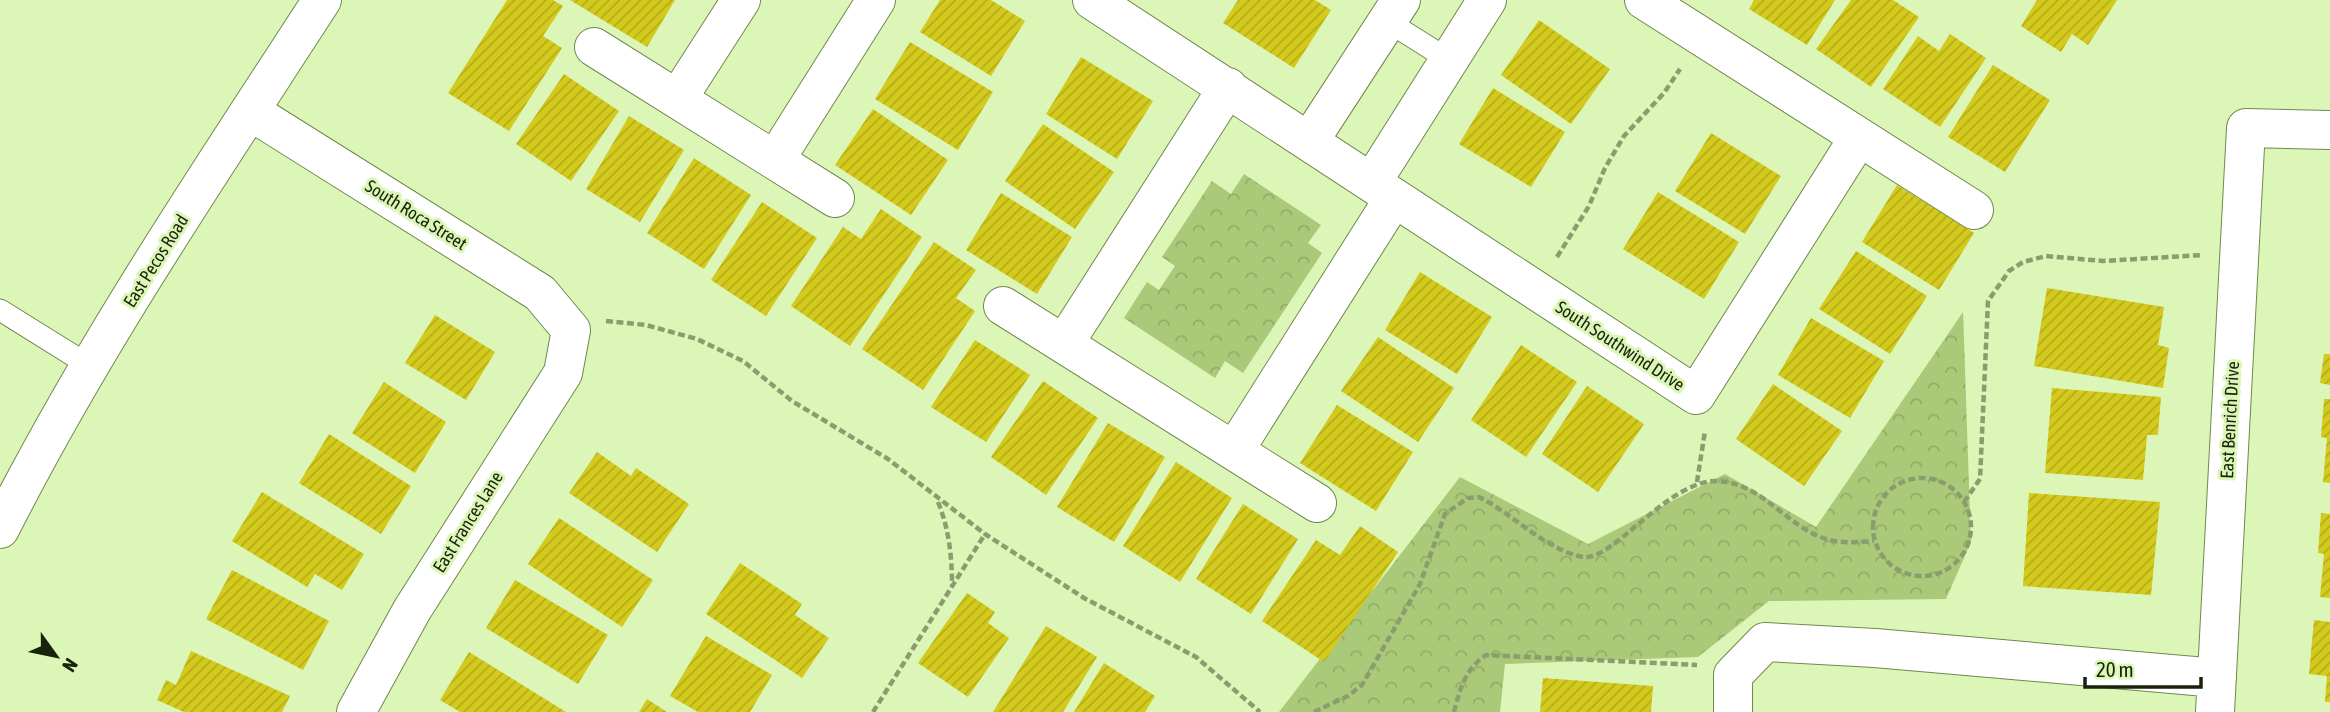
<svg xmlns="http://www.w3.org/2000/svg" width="2330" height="712" viewBox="0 0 2330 712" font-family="'Asap Condensed',sans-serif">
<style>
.forest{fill:url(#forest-crowns)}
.building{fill:url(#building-hatch)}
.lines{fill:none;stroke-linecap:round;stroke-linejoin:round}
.service-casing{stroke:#71884e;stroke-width:23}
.minor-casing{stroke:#71884e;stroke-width:40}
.secondary-casing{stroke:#71884e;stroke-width:40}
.path{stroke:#8a9d6f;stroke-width:4.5;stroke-dasharray:7 3.5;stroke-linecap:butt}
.service{stroke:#fff;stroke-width:21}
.minor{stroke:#fff;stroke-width:38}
.secondary{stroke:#fff;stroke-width:38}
.labels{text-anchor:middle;stroke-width:6;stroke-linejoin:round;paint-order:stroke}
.street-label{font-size:18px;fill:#19220a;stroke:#dbf6b7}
</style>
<defs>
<pattern id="forest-crowns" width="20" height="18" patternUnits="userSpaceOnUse" patternTransform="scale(1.75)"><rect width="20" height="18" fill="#aaca79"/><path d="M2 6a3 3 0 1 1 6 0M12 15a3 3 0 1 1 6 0" fill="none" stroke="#92ad67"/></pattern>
<pattern id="building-hatch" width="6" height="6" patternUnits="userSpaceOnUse" patternTransform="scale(1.75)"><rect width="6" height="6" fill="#d3ca1d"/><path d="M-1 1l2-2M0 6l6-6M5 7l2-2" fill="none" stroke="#b5ad19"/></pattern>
</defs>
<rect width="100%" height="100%" fill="#dbf6b7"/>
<path class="forest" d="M1244 174 1321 225 1308 243 1322 253 1243 373 1225 361 1215 378 1124 318 1147 282 1159 290 1175 266 1162 257 1212 181 1231 194Z
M1963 312 1971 542 1946 599 1769 601 1698 657 1505 664 1500 712H1279L1460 477 1588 544 1725 474 1816 527Z"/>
<path class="building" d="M507 0H553L563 6 543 36 562 48 509 131 448 93Z
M570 0H675L647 47Z
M940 0H991L1025 21 991 76 920 32Z
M1238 0H1315L1331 10 1294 68 1223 23Z
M1754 0H1835L1807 45 1749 9Z
M1851 0H1893L1919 17 1871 87 1816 49Z
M2037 0H2117L2088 45 2072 34 2061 52 2021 26Z
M1539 20 1610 69 1571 124 1501 75Z
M1950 34 1986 58 1940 127 1883 89 1918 36 1939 51Z
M910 42 993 92 958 150 875 99Z
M1081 57 1153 101 1117 159 1046 114Z
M1993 65 2050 100 2005 172 1948 137Z
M564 74 619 111 571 181 516 144Z
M1493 88 1565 132 1531 187 1459 144Z
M873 109 948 160 911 215 835 165Z
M629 116 684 150 640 222 586 189Z
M1043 124 1114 172 1075 229 1005 181Z
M1711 133 1781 176 1745 234 1675 191Z
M694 158 751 195 704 269 647 233Z
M1897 185 1974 233 1939 290 1862 242Z
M1658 192 1739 242 1704 299 1623 249Z
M1001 193 1072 237 1037 294 966 250Z
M762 202 817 238 766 316 711 280Z
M881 209 922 237 850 346 791 306 843 227 861 239Z
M934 242 976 270 956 298 975 311 923 390 862 349Z
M1856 251 1927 296 1890 354 1819 309Z
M1420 272 1492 317 1457 374 1385 330Z
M2047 288 2164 307 2158 345 2169 348 2163 388 2034 366Z
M435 315 495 352 466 400 405 363Z
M1811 318 1884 361 1850 418 1778 375Z
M1378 337 1454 388 1418 442 1341 391Z
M975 340 1030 375 986 442 931 407Z
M1521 345 1577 382 1526 457 1471 420Z
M2324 354H2330V385L2320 383Z
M1043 381 1098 418 1046 495 991 457Z
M384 382 446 422 415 473 352 433Z
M1773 384 1842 431 1804 486 1736 439Z
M1587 386 1644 424 1598 492 1542 454Z
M2052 388 2161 397 2158 435H2147L2143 480 2045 473Z
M2324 399H2330V483L2323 482 2327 438 2321 437Z
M1337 405 1413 452 1376 511 1300 463Z
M1108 423 1165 457 1114 542 1057 507Z
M329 434 411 486 381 534 299 483Z
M597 452 631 476 636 468 689 504 657 552 569 493Z
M1176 462 1232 498 1180 582 1123 546Z
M262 492 364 554 342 590 315 574 307 587 232 541Z
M2029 493 2160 502 2151 595 2023 586Z
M1243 504 1298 539 1251 614 1196 579Z
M2321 513 2330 514V598L2320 597 2324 554 2318 553Z
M559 518 653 580 622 627 528 564Z
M1360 526 1398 552 1324 662 1262 621 1316 540 1340 555Z
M740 563 802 604 795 615 829 638 802 678 706 614Z
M232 570 329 621 303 670 206 619Z
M515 580 608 635 578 684 486 628Z
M967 593 995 612 988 623 1009 638 968 697 918 663Z
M2314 620 2330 622V702H2325L2327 676 2309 674Z
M1046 626 1097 657 1063 712H993Z
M706 636 772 675 750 712H698L670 696Z
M191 651 290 696 282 712H184L157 700 166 680 176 685Z
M469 652 566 712H460L440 700Z
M1104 663 1155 696 1145 712H1074Z
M1543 678 1653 686 1651 712H1540Z
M647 699 667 712H639Z"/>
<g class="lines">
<defs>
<path id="service" d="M1387 21 1449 60
M0 310 90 366"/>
<path id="minor" d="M1092 0 1696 395 1859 137
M1644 0 1974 210
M594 47 835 198
M678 98 741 0
M250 111 540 293 571 330 563 373 412 610 356 712
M1310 140 1401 0
M775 160 876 0
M1372 182 1487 0
M1003 306 1317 503
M1064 344 1228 87
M1234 451 1394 198
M1733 712V675L1765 642 1875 648 2217 678
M2215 712 2246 128 2330 130"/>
<path id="secondary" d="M0 529C93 345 210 173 322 0"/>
</defs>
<use href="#service" class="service-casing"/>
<use href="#minor" class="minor-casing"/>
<use href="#secondary" class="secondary-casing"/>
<path class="path" d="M1557 257 1589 206 1605 168 1624 136 1664 93 1680 69
M606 321 646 325 697 339 743 361 792 401 888 459 985 534 1084 598 1196 657 1260 712
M1873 527a49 49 0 1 1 98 0a49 49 0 1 1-98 0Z
M1697 482 1705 431
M938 502C949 529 952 556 952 586
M1964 502 1980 479 1988 301 2009 271 2023 262 2046 256 2103 261 2203 255
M873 712 985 534
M1314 712 1348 696 1362 685 1420 584 1445 514 1468 498 1479 497 1490 503C1518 520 1550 551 1583 557 1613 562 1669 478 1719 481 1763 484 1787 527 1826 539 1842 544 1858 542 1874 541
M1454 712C1460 689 1465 669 1486 655L1697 665"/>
<use href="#service" class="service"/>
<use href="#minor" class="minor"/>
<use href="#secondary" class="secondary"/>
</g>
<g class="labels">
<g class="street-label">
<text transform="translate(416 215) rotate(32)" y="6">South Roca Street</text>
<text transform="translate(156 261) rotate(-58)" y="6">East Pecos Road</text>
<text transform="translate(1620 346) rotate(33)" y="6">South Southwind Drive</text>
<text transform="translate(2230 420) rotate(-87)" y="6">East Benrich Drive</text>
<text transform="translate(468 522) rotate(-58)" y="6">East Frances Lane</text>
</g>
</g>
<g transform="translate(56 656) rotate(123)" stroke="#dbf6b7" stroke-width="5" paint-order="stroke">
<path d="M0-5L12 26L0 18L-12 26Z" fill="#19220a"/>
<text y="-10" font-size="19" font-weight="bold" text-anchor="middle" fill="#19220a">N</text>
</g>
<path d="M2085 677v10h116v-10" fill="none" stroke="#19220a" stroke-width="3.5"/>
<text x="2096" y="677" font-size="21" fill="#19220a" stroke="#dbf6b7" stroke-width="5" paint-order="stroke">20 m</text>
</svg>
